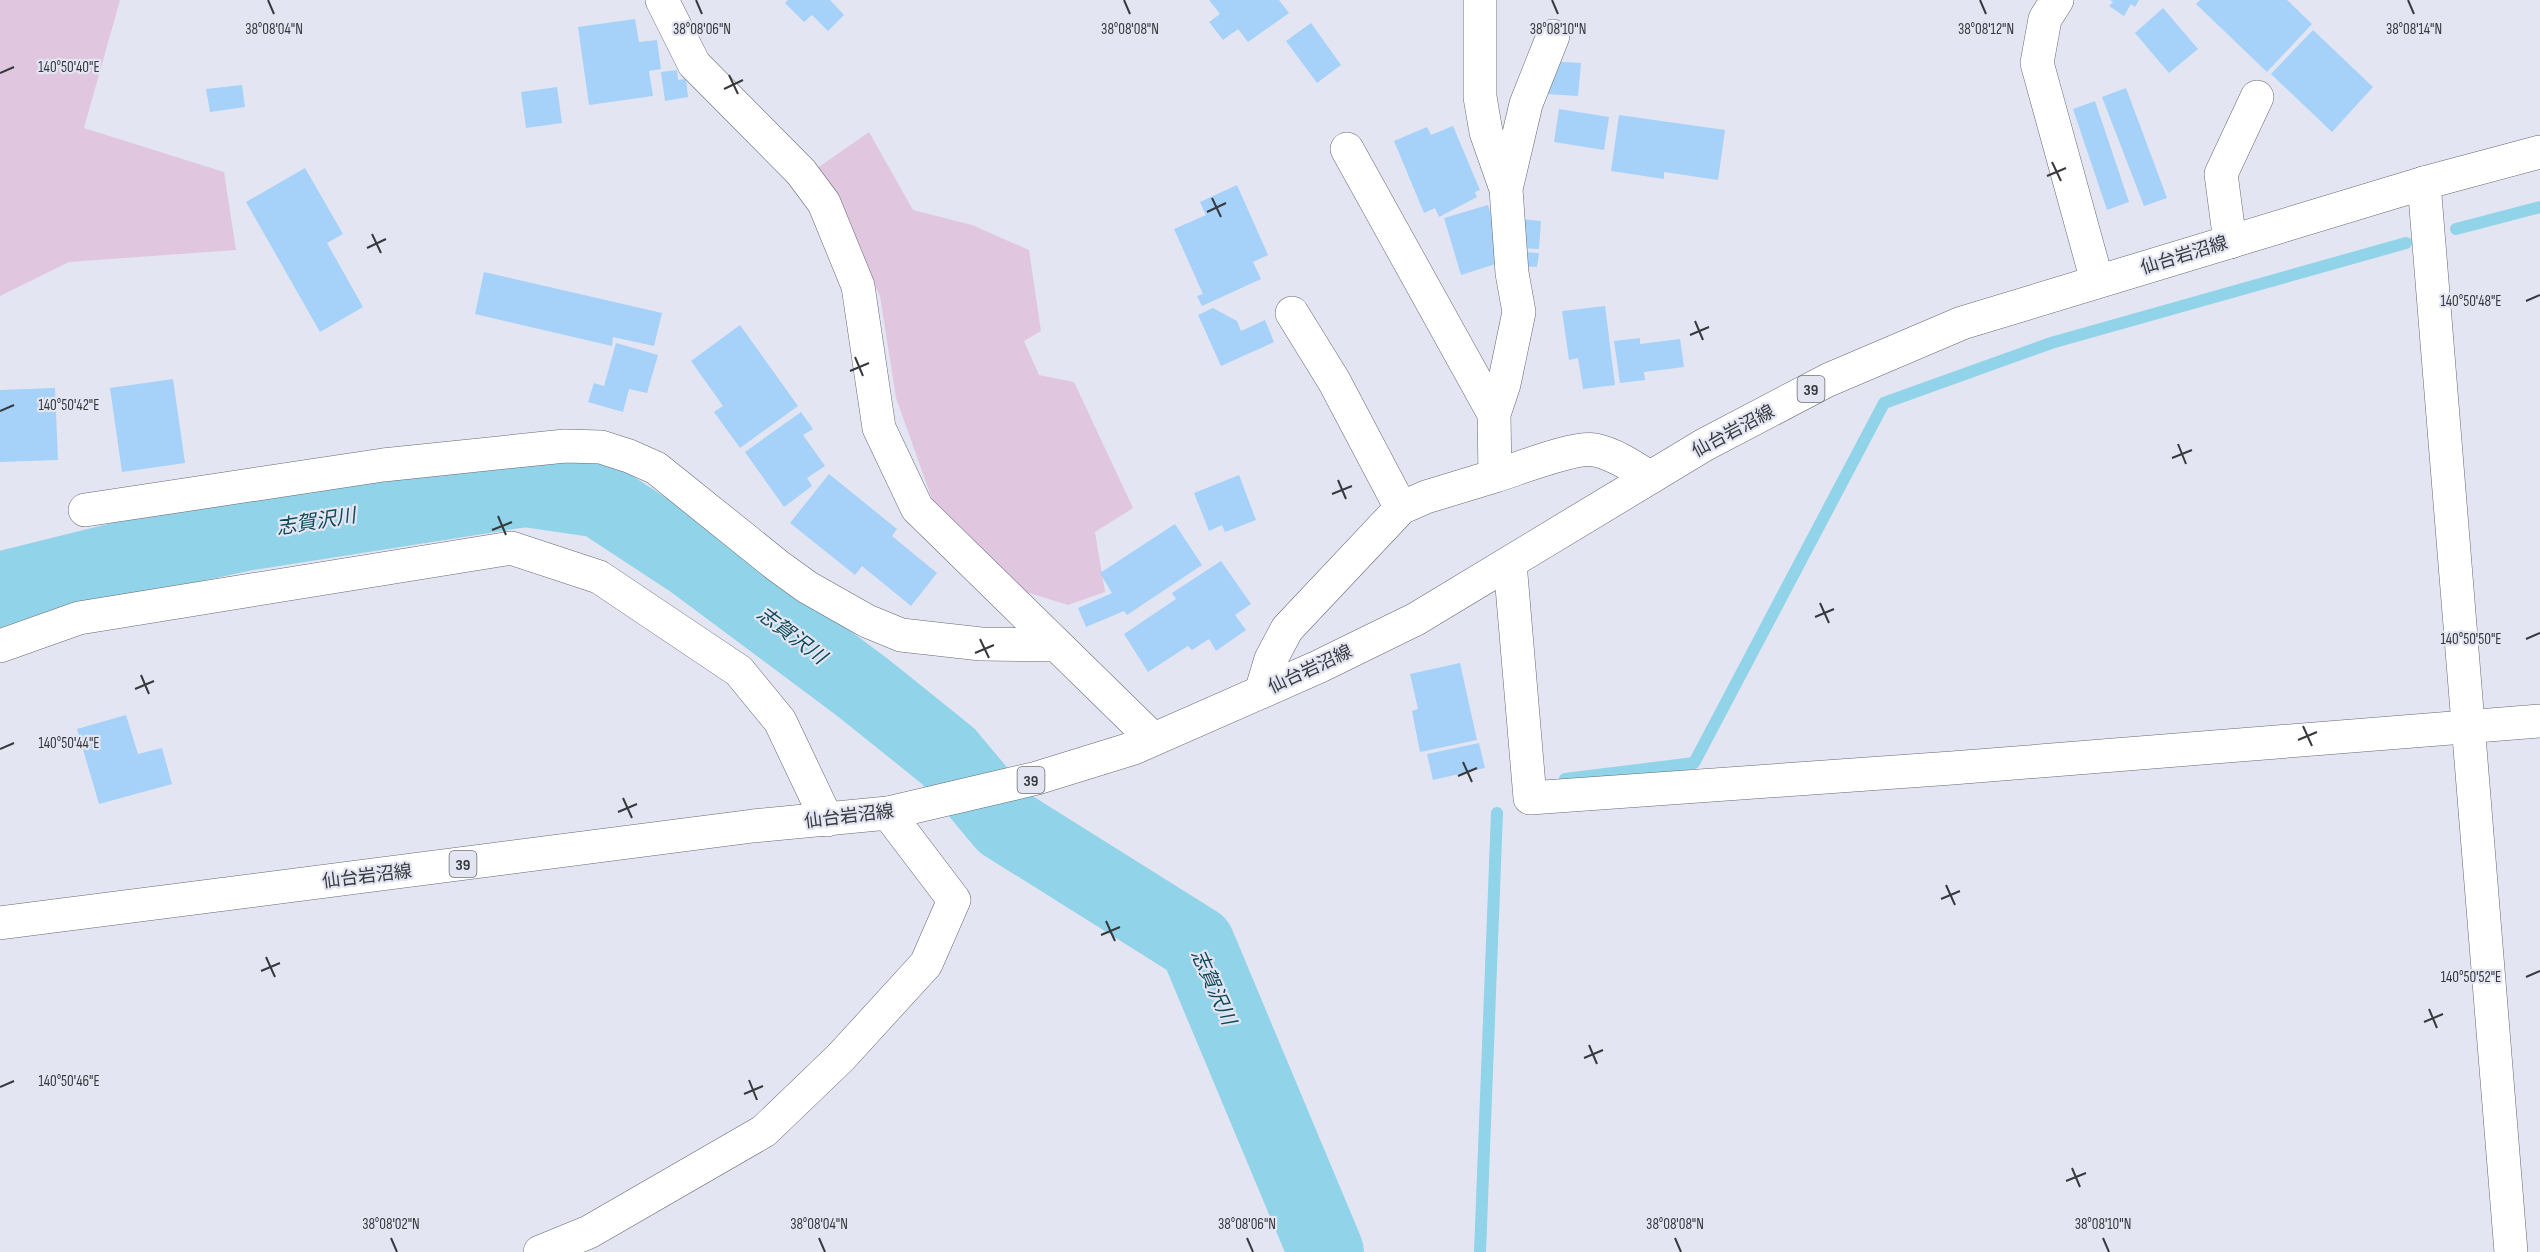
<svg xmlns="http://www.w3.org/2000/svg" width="2540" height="1252" viewBox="0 0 2540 1252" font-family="'Sofia Sans Condensed','Noto Sans JP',sans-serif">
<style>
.green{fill:#e1c6e0}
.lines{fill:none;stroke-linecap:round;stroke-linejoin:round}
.stream{stroke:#91d3e8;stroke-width:12}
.river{stroke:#91d3e8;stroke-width:76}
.building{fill:#a6d1f9}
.minor-casing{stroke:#656873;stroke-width:34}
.major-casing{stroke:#656873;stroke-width:34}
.minor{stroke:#fff;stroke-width:33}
.major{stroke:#fff;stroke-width:33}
.ticks{fill:none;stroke:#37393d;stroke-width:2}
.labels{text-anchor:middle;stroke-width:4.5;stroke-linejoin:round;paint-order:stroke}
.shield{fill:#e3e6f2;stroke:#6b6d73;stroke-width:1.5}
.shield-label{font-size:16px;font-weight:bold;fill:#37393d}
.street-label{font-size:18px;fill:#37393d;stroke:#e3e6f2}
.water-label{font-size:20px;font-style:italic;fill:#114a59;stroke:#e3e6f2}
.ticks-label{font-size:15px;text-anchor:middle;fill:#37393d;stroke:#e3e6f2;stroke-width:4.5;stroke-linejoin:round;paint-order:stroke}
</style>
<rect width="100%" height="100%" fill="#e3e6f2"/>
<path class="green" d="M0 0H120L84 128 224 172 236 250 69 262 0 296Z
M869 132 913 210 972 225 1029 250 1041 331 1024 341 1039 375 1074 382 1133 508 1095 532 1105 592 1068 605 1026 592 932 499 896 398 880 296 816 169Z"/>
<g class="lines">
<path class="stream" d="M2456 229 2540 207
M1565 779 1694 763 1884 403 2051 343 2406 243
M1480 1252 1497 813"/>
<path class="river" d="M0 590 128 558 244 533 525 489 600 500 693 561 862 687 948 756 1004 823 1197 944 1326 1252"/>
</g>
<path class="building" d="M788 0H830L844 15 828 31 812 15 804 22 785 3Z
M1209 0H1279L1289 13 1248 42 1238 29 1223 40 1209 22 1220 14Z
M2110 0H2139L2135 7 2131 4 2124 16 2109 6 2113 2Z
M2200 0H2287L2312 24 2267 72 2196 4Z
M2163 8 2198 49 2169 73 2135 33Z
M635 19 639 42 657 40 661 69 649 71 653 96 589 105 578 27Z
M1311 23 1341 65 1317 83 1286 41Z
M2313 30 2373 87 2332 132 2271 74Z
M1548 61 1581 63 1578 96 1547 94Z
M677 70 678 80 686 79 688 97 665 101 661 72Z
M242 85 245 107 210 112 206 89Z
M557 87 562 123 526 128 521 92Z
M2126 88 2167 198 2144 206 2102 97Z
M2095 101 2129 202 2107 210 2073 109Z
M1559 109 1609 117 1604 150 1554 142Z
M1619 115 1725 130 1718 180 1664 172V179L1611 171Z
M1453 126 1480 190 1475 192 1477 197 1439 217 1435 208 1424 213 1394 141 1427 127 1431 135Z
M305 168 343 234 327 243 363 307 320 332 246 202Z
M1237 185 1268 255 1253 262 1261 279 1202 306 1197 296 1203 294 1174 229 1206 215 1200 202Z
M1488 205 1505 261 1461 275 1444 218Z
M1521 219 1541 221 1539 249 1520 248Z
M1522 252 1539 253 1537 267 1521 266Z
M484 272 662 313 654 346 613 337 612 346 475 314Z
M1605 306 1615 385 1583 389 1578 358 1569 360 1562 311Z
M1213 308 1237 321 1241 331 1265 320 1274 342 1221 366 1198 315Z
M740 325 798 406 740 448 714 412 723 406 691 361Z
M1640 338V344L1680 339 1684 367 1644 372 1645 380 1620 383 1614 341Z
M616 343 658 355 647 393 629 389 623 412 588 402 594 383 604 386Z
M173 379 185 463 122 472 110 388Z
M55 388 58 460 0 462V390Z
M801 412 813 429 803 435 825 466 807 478 812 486 784 507 745 452Z
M829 474 897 529 892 536 937 573 911 606 862 566 855 575 790 523Z
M1239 475 1256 520 1225 532 1222 525 1209 531 1194 493Z
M1175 524 1202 565 1127 615 1124 611 1086 627 1078 608 1112 593 1100 573Z
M1221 561 1251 604 1235 615 1246 630 1216 651 1209 639 1192 650 1188 646 1148 672 1124 634 1176 599 1172 593Z
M1460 663 1477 740 1420 752 1412 711 1418 709 1410 674Z
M126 715 138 754 162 748 172 784 99 804 77 729Z
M1479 743 1485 768 1433 780 1427 754Z"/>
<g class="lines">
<defs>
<path id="minor" d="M662 0 694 64 801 172 824 203 858 286 879 428 917 508 1153 739
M2057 0 2045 19 2037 63 2097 281
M1347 149 1494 414
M2424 183 2511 1252
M1506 189 1526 104 1553 36
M2230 242 2221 174 2257 97
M1292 313 1334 381 1401 508
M1495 476C1518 469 1574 446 1595 450 1614 454 1632 466 1649 477
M85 510 383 465 565 446 601 447 629 456 656 468 778 566 807 587 867 621 901 635 981 644 1054 645
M1510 563 1530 798 1952 768 2540 721
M0 646 79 618 511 548 599 577 739 671 780 721 827 820
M1261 692 1271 659 1287 629 1401 508 1426 497 1495 476 1494 414 1504 384 1519 312 1512 273 1506 189 1486 132 1480 97V0
M540 1252 589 1232 764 1131 841 1057 926 964 954 900 888 813"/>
<path id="major" d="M0 923 753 826 888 813 1037 778 1134 748 1318 667 1416 619 1704 445 1828 380 1962 323 2424 183 2540 152"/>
</defs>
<use href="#minor" class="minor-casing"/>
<use href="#major" class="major-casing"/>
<use href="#minor" class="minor"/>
<use href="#major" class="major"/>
</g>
<path class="ticks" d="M268 0 274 14M696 0 702 14M1124 0 1130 14M1552 0 1558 14M1980 0 1986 14M2408 0 2414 14M0 73 14 67M729 75 738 94M724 89 743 80M2052 162 2061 181M2047 176 2066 168M1212 198 1221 217M1207 212 1226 203M372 234 381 253M367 248 386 239M2526 301 2540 295M1695 321 1703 340M1690 335 1709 327M855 357 863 376M850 371 869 363M0 411 14 405M2178 444 2186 464M2172 458 2192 450M1338 480 1346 499M1332 494 1352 486M498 516 506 535M492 530 512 522M1820 603 1829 623M1815 617 1834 609M980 639 989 658M2526 639 2540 633M975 653 994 645M141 675 149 694M135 689 154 681M2303 726 2312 746M2298 740 2317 732M0 749 14 743M1463 762 1472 782M1458 776 1477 768M623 798 632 818M618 812 637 804M1946 885 1955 905M1941 899 1960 891M1106 921 1115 941M1101 935 1120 927M266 957 275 977M261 971 280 963M2526 977 2540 971M2429 1009 2437 1028M2424 1022 2443 1014M1589 1045 1597 1064M1584 1058 1603 1050M749 1080 757 1100M0 1087 14 1081M744 1094 763 1086M2072 1168 2080 1187M2066 1181 2086 1173M391 1238 397 1252M819 1238 825 1252M1247 1238 1253 1252M1675 1238 1681 1252M2103 1238 2109 1252"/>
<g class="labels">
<g class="shield">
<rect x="1797.5" y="376" width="27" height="26" rx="4.5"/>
<rect x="1017.5" y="767" width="27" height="26" rx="4.5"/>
<rect x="449.5" y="851" width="27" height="26" rx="4.5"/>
</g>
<g class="shield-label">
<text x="1811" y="395">39</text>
<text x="1031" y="786">39</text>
<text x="463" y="870">39</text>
</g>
<g class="street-label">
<text transform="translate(2184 255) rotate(-17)" y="6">仙台岩沼線</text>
<text transform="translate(1733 431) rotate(-28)" y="6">仙台岩沼線</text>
<text transform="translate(1310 669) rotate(-25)" y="6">仙台岩沼線</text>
<text transform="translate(849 816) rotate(-7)" y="6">仙台岩沼線</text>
<text transform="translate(367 876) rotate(-7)" y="6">仙台岩沼線</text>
</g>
<g class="water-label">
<text transform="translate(316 521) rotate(-9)" y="7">志賀沢川</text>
<text transform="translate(792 635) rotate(37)" y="7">志賀沢川</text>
<text transform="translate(1214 987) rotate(66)" y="7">志賀沢川</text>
</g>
</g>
<g class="ticks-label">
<text x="702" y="34">38°08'06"N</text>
<text x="1986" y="34">38°08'12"N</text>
<text x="2414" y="34">38°08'14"N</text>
<text x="274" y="34">38°08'04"N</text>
<text x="1130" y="34">38°08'08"N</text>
<text x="1558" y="34">38°08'10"N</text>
<text x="69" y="72">140°50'40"E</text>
<text x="2471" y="306">140°50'48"E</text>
<text x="69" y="410">140°50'42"E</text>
<text x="2471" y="644">140°50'50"E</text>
<text x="69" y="748">140°50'44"E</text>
<text x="2471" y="982">140°50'52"E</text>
<text x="69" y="1086">140°50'46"E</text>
<text x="391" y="1229">38°08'02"N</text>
<text x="819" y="1229">38°08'04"N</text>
<text x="1247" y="1229">38°08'06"N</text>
<text x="1675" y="1229">38°08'08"N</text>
<text x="2103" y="1229">38°08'10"N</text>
</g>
</svg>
